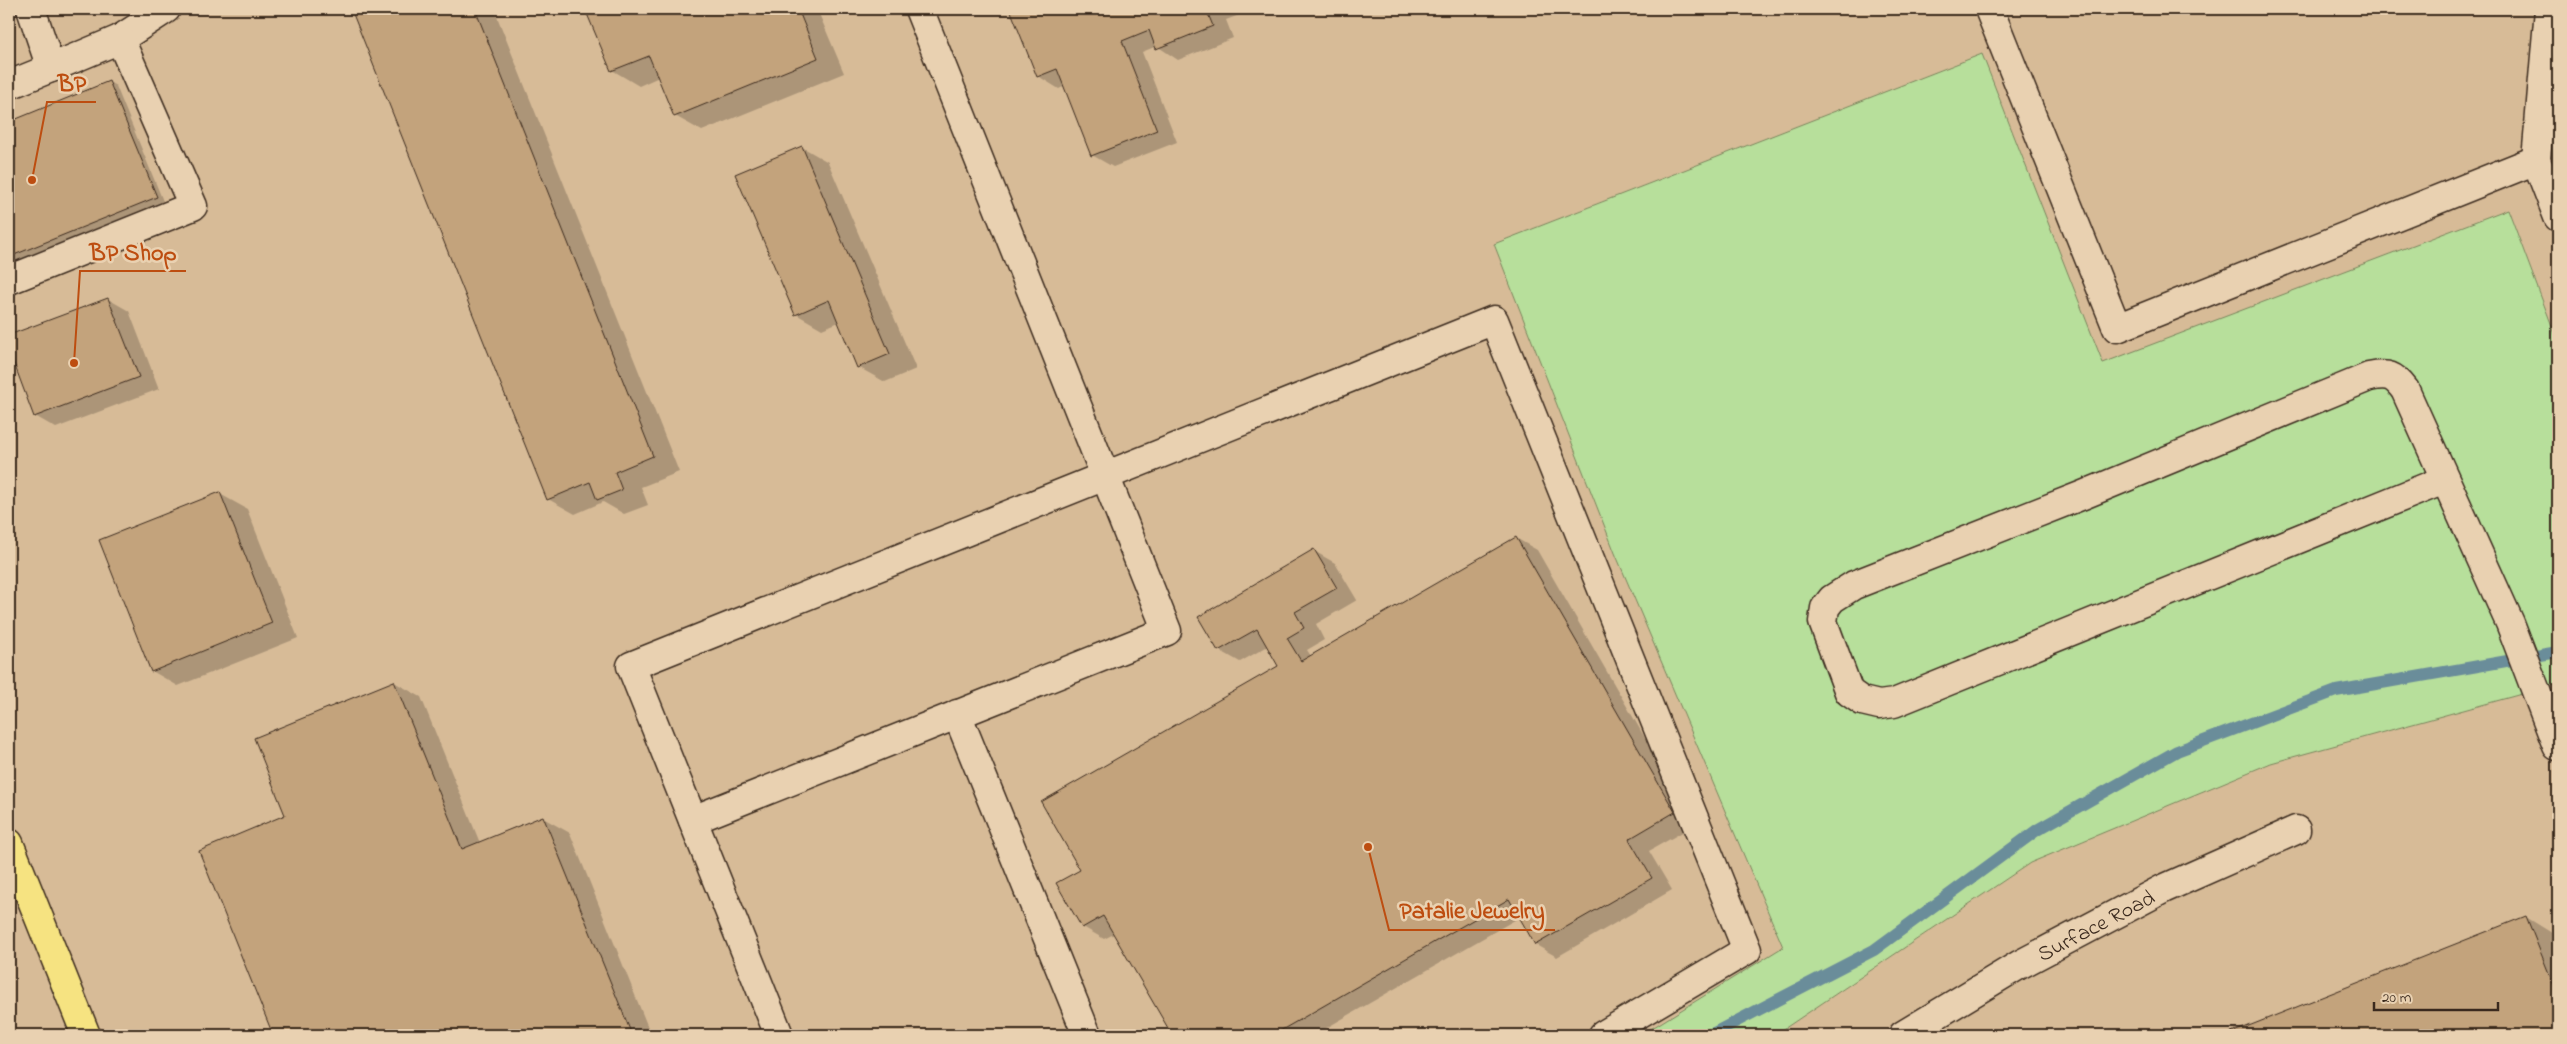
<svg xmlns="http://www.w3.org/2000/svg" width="2567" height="1044" viewBox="0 0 2567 1044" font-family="'Indie Flower',sans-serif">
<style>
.built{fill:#d7bb97}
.green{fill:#b7df9b;stroke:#79845c}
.shadow{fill:#0003}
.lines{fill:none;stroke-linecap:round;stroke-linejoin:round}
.stream{stroke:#6b8d9a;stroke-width:12}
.building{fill:#c3a37c;stroke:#3b2a1e}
.minor-casing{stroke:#3b2a1e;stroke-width:31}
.major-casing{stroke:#3b2a1e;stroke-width:31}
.minor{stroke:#e9d1b1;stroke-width:28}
.major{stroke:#f6e381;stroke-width:28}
.labels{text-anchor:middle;stroke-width:5;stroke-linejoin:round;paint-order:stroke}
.street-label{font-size:22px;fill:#3b2a1e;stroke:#e9d1b1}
.leader{fill:none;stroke:#bd4d10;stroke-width:2}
.callout-dot{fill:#bd4d10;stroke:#e9d1b1;stroke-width:2}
.callout-label{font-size:24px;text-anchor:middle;font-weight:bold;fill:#bd4d10;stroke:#e9d1b1;stroke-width:5;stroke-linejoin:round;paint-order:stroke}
</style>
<rect width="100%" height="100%" fill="#e4c9a6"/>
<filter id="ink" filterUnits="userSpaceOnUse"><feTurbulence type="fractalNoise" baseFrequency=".02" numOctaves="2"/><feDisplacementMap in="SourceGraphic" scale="10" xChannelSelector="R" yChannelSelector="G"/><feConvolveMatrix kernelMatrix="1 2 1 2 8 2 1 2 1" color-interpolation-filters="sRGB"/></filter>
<g filter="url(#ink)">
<path class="built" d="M9 9H2558V342L2508 209 2103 364 1982 54 1494 244 1615 553 1783 948 1641 1035H9Z
M2558 684V1035H1775L2030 863 2271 763Z"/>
<path class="green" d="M1982 54 2103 363 2508 209 2558 342V684L2271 763 2030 863 1775 1035H1641L1783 947 1615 553 1494 244Z"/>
<path class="shadow" d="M352 9H494L679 472 641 487 648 505 624 514 603 502 575 514 548 499Z
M587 9H817L844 73 702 131 675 116 659 77 639 86 612 70Z
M1011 9H1255L1226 20 1233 38 1178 60 1157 46 1142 52 1177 142 1113 167 1092 155 1065 86 1059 89 1038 76Z
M109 82 116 86 163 201 9 264V123Z
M802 147 828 162 916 369 885 382 858 367 839 322 822 329 796 314Z
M108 299 129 311 159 389 56 428 35 416 9 346V336Z
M220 494 247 509 298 638 178 686 152 671Z
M1516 538 1537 550 1695 825 1649 851 1672 890 1557 957 1536 945 1520 917 1314 1035H1173L1114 934 1104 939 1083 927 1081 870 1280 667 1268 646 1240 662 1219 650 1314 551 1335 563 1357 600 1316 624 1324 640 1307 650 1311 656Z
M394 682 421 697 480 843 543 818 570 833 651 1035H275L201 851 287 816Z
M2526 917 2552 933 2558 947V1035H2229Z"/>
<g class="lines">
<path class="stream" d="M1710 1035 1874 950 2037 830 2177 751 2336 691 2558 652"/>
</g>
<path class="building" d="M351 9H475L653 456 615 472 622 490 597 500 590 482 547 500Z
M585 9H798L818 58 674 117 649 56 611 71Z
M1010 9H1206L1213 26 1156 49 1149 30 1122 41 1157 130 1091 156 1057 69 1037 77Z
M109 81 157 197 9 257V122Z
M802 146 890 354 857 368 829 300 795 315 735 174Z
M108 298 139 377 34 417 9 350V335Z
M220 492 272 623 151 672 99 540Z
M1516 537 1675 812 1629 839 1652 878 1535 945 1509 899 1273 1035H1172L1103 916 1082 928 1056 883 1080 870 1041 802 1278 666 1257 629 1218 651 1198 617 1314 549 1337 588 1295 612 1304 628 1287 638 1301 661Z
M394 681 462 849 543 816 632 1035H273L199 851 285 815 254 738Z
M2526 916 2558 996V1035H2226Z"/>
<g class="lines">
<defs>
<g id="minor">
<path d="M1989 9 2117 328 2536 160 2558 217"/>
<path d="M120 39 166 9"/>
<path d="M9 85 51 68"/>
<path d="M2536 160 2549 9"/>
<path d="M9 280 193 206 120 39 51 68 31 9"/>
<path d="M2444 480 1894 703 1879 705 1862 701 1849 692 1823 622 1825 608 1832 599 1854 585 2083 495 2369 377C2388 373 2394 375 2405 390L2510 623 2557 746"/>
<path d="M957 714 1087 1035"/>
<path d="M693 820 1167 631 919 9"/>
<path d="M779 1035 631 666 1494 320 1747 950 1603 1035"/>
<path id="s1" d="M1903 1035 2019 965 2163 889 2296 830"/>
</g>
<path id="major" d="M9 843 86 1035"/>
</defs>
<use href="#minor" class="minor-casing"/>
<use href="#major" class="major-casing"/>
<use href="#minor" class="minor"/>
<use href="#major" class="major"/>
</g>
</g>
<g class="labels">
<g class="street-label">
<text dy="8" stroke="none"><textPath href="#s1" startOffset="222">Surface Road</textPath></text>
</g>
</g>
<path class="leader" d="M32 180L47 102H96M74 363L80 271H186M1368 847L1389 930H1555"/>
<g class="callout-dot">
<circle cx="32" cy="180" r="5"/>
<circle cx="74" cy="363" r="5"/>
<circle cx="1368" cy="847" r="5"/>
</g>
<g class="callout-label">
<text x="72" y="91">BP</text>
<text x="133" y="260">BP Shop</text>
<text x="1472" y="918">Patalie Jewelry</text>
</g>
<rect width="2567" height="1044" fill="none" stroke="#e9d1b1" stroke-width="30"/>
<rect x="15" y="15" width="2537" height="1014" fill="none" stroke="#3b2a1e" stroke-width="2" filter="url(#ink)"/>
<path d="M2374 1002v8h124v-8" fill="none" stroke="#3b2a1e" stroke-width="2.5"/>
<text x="2382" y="1002" font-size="15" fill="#3b2a1e" stroke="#e9d1b1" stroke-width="4" paint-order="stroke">20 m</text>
</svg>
